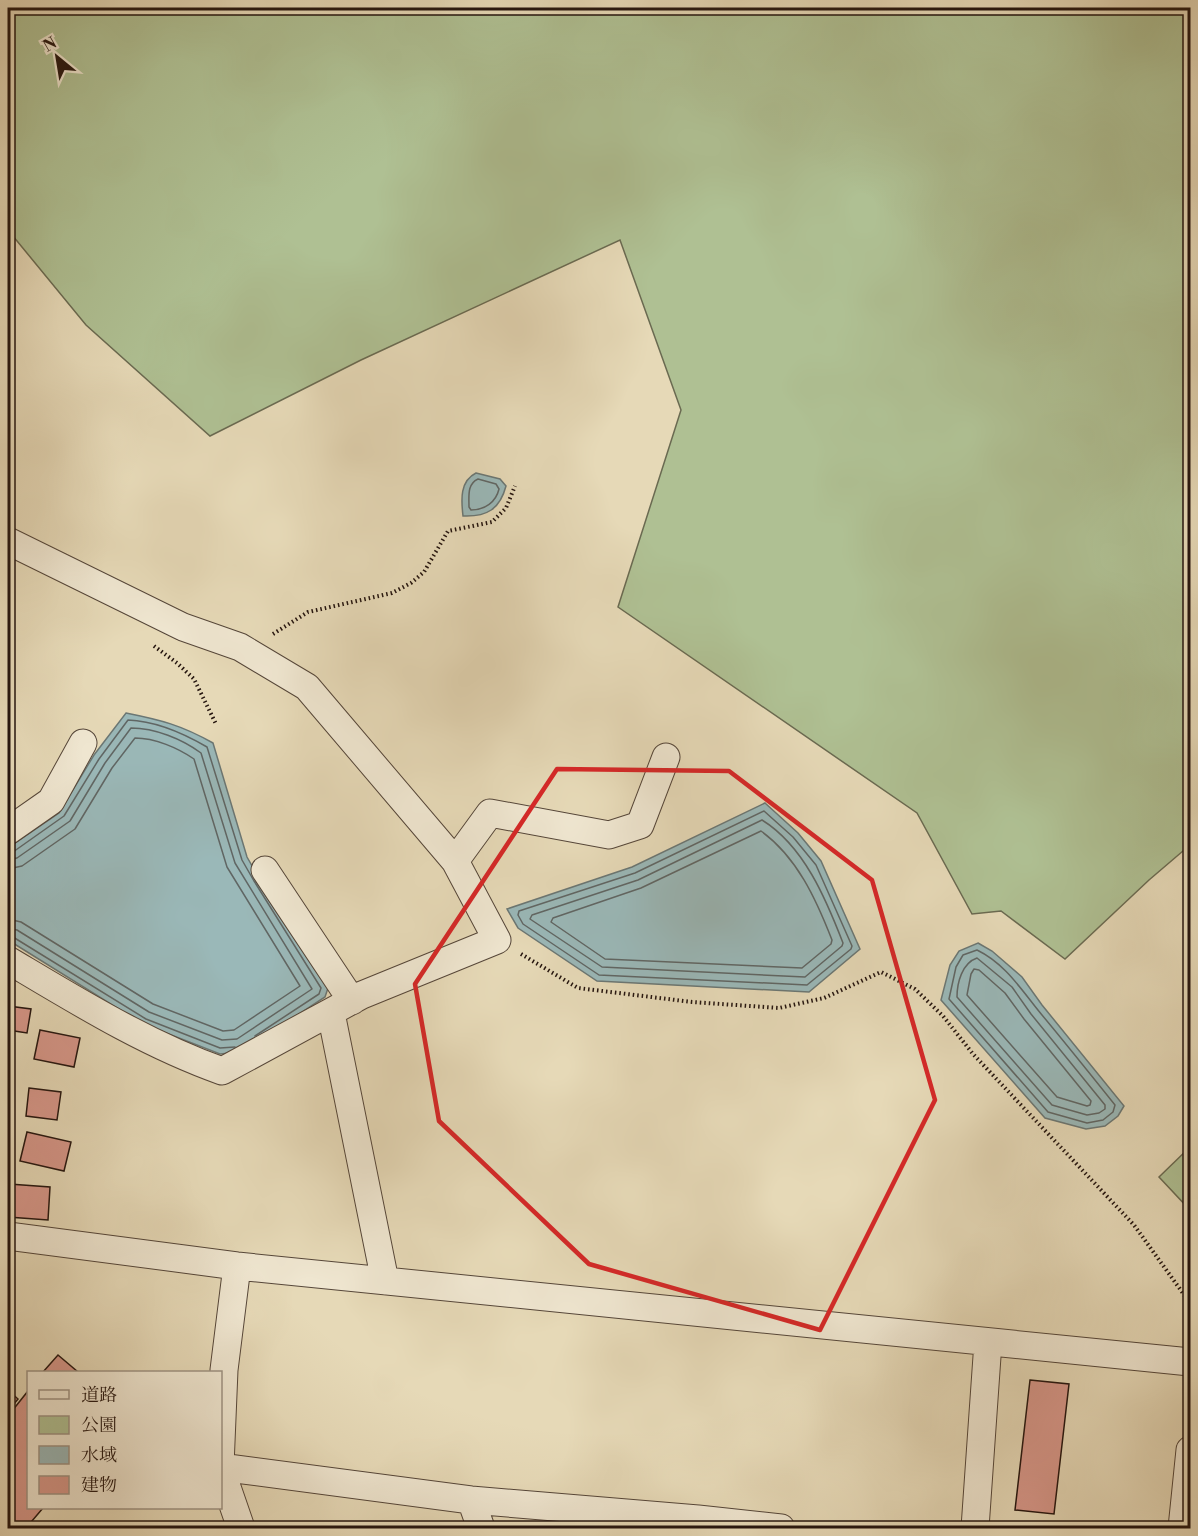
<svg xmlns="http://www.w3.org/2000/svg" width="1198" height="1536" viewBox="0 0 1198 1536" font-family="'Libre Bodoni','Noto Serif JP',serif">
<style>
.green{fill:#afc093;stroke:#6a6a51;stroke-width:1.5}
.water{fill:#9ab8b8;stroke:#6b7774;stroke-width:1.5}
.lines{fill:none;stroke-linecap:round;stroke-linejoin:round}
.shore{stroke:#606664;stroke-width:1.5}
.building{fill:#d7978a;stroke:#25150f;stroke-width:1.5}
.minor-casing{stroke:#554639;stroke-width:29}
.path{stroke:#25150f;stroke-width:4;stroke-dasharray:1.5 3;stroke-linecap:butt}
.minor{stroke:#efe6d0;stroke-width:27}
.marked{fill:none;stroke:#d62828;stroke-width:4.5;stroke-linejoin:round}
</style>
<rect width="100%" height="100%" fill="#e6d9b7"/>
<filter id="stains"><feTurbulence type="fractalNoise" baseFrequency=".00333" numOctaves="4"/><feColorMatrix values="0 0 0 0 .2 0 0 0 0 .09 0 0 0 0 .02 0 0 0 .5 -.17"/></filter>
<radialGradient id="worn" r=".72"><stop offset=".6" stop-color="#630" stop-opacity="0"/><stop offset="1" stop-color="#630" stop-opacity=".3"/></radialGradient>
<path class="green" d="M8 8H1190V845L1149 880 1065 959 1001 911 972 914 917 813 618 607 681 410 620 240 361 360 210 436 86 325 8 230Z
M1190 1147V1210L1159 1177Z"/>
<path class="water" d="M476 473 500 479 506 486C500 509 487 517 463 516 461 499 460 481 476 473Z
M126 713C161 720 181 725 213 743L247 857 259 878 328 988 325 997 241 1052 220 1054 143 1024 8 940V848L59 813 94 755Z
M765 803 798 833 821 861 860 949 809 992 597 981 518 928 507 909 632 867Z
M978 943 992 951 1022 977 1042 1005 1124 1106 1118 1116 1105 1126 1086 1129 1045 1118 941 1000 950 965 959 951Z"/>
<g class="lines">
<path class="shore" d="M478 479 496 484 499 489C496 502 485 510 471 510L469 507C469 496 467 484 478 479Z
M764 811 793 837 816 865 852 946 851 949 807 985 599 975 523 924 518 915 519 911 635 873Z
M762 820C804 846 826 899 843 943L842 946 805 977 602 967 530 919 532 915 638 880Z
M761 831C797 857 816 899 832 940L831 944 802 968 605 959 551 922 553 918 641 888Z
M8 853 13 852 64 816 99 759 128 720C156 721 183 733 207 747L242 860 254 881 321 988 319 994 255 1036
M8 860 17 858 70 821 105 763 131 728C155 728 182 739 201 753L235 863 312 989 237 1039 222 1040 149 1012 17 930 8 928
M8 869 22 866 75 829 112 768 135 738C155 738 178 748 194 759L227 867 300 986 234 1030 223 1031 153 1004 21 922 8 919
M8 936 13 937 146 1019 220 1048 235 1047
M977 950C1006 964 1022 991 1042 1015 1067 1045 1091 1075 1115 1105L1113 1112 1103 1120 1087 1123 1048 1112 949 999 956 967 963 955Z
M977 958 1012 987 1031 1014 1105 1105V1109L1099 1113 1087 1115 1052 1105 957 997C957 983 962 963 977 958Z
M974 969 979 970 1005 993 1024 1019 1091 1101 1090 1105 1087 1106 1057 1097 967 995 971 974Z"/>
</g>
<path class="building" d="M8 1006 31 1009 27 1033 8 1030Z
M40 1030 80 1038 74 1067 34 1059Z
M29 1088 61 1092 57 1120 26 1116Z
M27 1132 71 1142 64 1171 20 1161Z
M9 1184 50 1187 48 1220 8 1217Z
M58 1355 78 1372H43Z
M1030 1380 1069 1384 1054 1514 1015 1510Z
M8 1390 18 1399 8 1411Z
M28 1391V1508H43L26 1528H8V1416Z"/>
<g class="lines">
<defs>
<path id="minor" d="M8 541 183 627 240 647 307 687 455 861 497 940 362 995 222 1071C146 1044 77 1001 8 960
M8 831 51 801 83 743
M455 861 490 813 609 835 640 825 666 757
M265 870 352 1001
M331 1013 385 1281
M8 1236 237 1266 1190 1362
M220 1466 224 1370 237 1266
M471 1500 481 1528
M241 1528 220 1467 471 1500 698 1519 781 1528
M975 1528 988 1342
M1182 1528 1190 1450"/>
</defs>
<use href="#minor" class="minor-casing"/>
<path class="path" d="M273 634 308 612 392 593 411 583 424 572 448 531 492 522 506 508 515 486
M154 646 177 663 194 679 216 724
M521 954 578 988 692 1002 779 1008 824 998 881 972 915 989 943 1016 973 1054 1134 1225 1190 1303"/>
<use href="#minor" class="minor"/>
</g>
<path class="marked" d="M557 769 729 771 872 880 935 1100 820 1330 589 1264 439 1121 415 984Z"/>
<rect width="1198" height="1536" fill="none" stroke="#e6d9b7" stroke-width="30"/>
<rect x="9" y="9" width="1180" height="1518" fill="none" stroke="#25150f" stroke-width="3"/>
<rect x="15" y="15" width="1168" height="1506" fill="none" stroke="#25150f" stroke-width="1.5"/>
<rect x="27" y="1371" width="195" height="138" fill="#efe6d0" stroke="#9e9283" stroke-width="1.5"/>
<rect x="39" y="1390" width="30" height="9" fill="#efe6d0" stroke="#9e9283" stroke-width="1.5"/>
<text x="81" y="1401" font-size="18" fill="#25150f">道路</text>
<rect x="39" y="1416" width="30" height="18" fill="#afc093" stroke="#9e9283" stroke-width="1.5"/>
<text x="81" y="1431" font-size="18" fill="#25150f">公園</text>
<rect x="39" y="1446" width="30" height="18" fill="#9ab8b8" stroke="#9e9283" stroke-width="1.5"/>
<text x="81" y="1461" font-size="18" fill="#25150f">水域</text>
<rect x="39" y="1476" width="30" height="18" fill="#d7978a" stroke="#9e9283" stroke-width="1.5"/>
<text x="81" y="1491" font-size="18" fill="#25150f">建物</text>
<g transform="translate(57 57) rotate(330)" stroke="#efe6d0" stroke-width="4.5" paint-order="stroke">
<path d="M0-4.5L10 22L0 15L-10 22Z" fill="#25150f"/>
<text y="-9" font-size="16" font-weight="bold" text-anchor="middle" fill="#25150f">N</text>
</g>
<rect width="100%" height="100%" filter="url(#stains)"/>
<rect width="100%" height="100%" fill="url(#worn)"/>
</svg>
